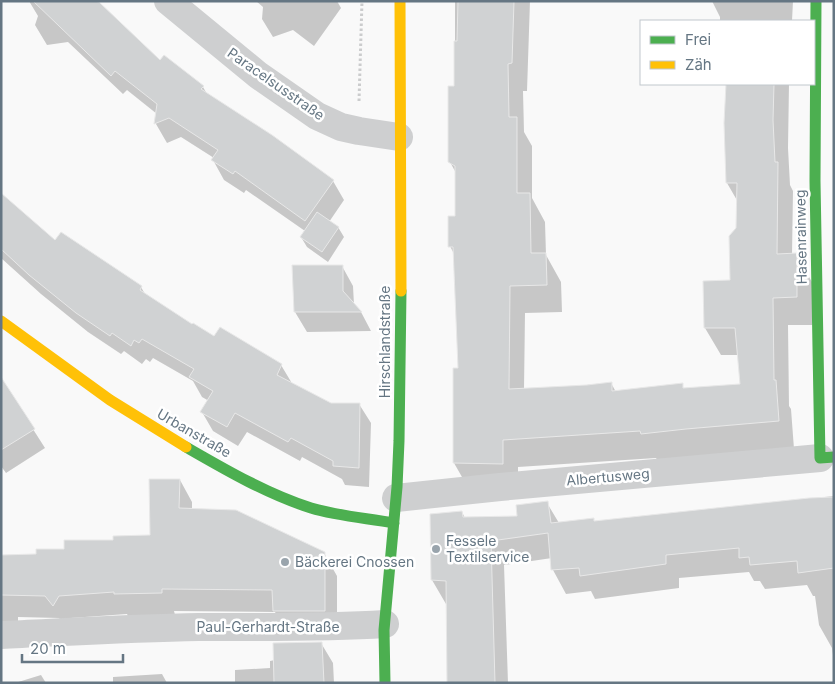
<svg xmlns="http://www.w3.org/2000/svg" width="835" height="684" viewBox="0 0 835 684" font-family="Inter,sans-serif">
<style>
.shadow{fill:#0003}
.building{fill:#d0d2d3;stroke:#e8e8e8}
.lines{fill:none;stroke-linecap:round;stroke-linejoin:round}
.path{stroke:#cbcccd;stroke-width:3;stroke-dasharray:2.5 2.5;stroke-linecap:butt}
.street{stroke:#cecfd0;stroke-width:28}
.fast{stroke:#4caf50;stroke-width:11}
.slow{stroke:#ffc107;stroke-width:11}
.poi-dot{fill:#99a4ac;stroke:#fff;stroke-width:2}
.labels{text-anchor:middle;stroke-width:5;stroke-linejoin:round;paint-order:stroke}
.street-label{font-size:14px;fill:#657683;stroke:#fff}
.poi-label{font-size:14px;fill:#657683;stroke:#fff;text-anchor:start}
</style>
<rect width="100%" height="100%" fill="#f9f9f9"/>
<path class="shadow" d="M29 1H88L160 62 203 87 207 94 333 181 344 200 329 222 338 227 344 237 328 262 307 247 301 237 305 231 246 190 244 193 224 180 213 160 214 158 181 137 167 143 156 124 157 114 127 90 123 94 68 42 47 45 35 25 38 16Z
M256 1H337L341 8 314 46 293 30 273 37 262 19 263 7Z
M455 1H530L527 91H523L524 132 532 146V198L545 222 546 255 561 282 562 312 525 313 524 390 611 383 616 392 682 385 684 389 741 385 738 355H721L705 328 732 282 738 228V202L727 183 725 123 727 84H789L788 148 790 185 793 191 792 255H796L812 282V325H788L789 406 791 409 794 449 658 461 656 458 518 467V491H470L454 463V369H459L454 254 450 246 456 217V173L450 162 455 88Z
M712 1H793L792 21H720V17Z
M1 195 55 242 141 287 146 296 192 326 215 338 281 365 293 385 330 404H359L371 423 369 487 345 485 342 479 302 457 300 461 247 432 238 446 213 431 202 412 209 401 202 397 193 381 153 358 150 362 146 359 142 364 124 351 121 354 88 332 41 294 1 258Z
M342 266 353 286 354 305 361 312 371 331 307 332 295 312Z
M1 379 45 448 6 473 1 466Z
M180 480 192 502V510L324 553 337 576V633H287L275 612 174 611 175 615 128 616 127 614 71 618 66 627 59 618 18 617V621H1V556L37 555 114 541 152 536Z
M834 496V662L832 648 819 625 815 596H813L807 585 765 589 760 581H754L749 572 679 578V588L595 599 591 591 566 594 553 570 552 558 504 565 508 683H448V604H446L432 580 462 512 465 518 519 517 547 503 559 523 593 519 595 522Z
M321 643 333 663 334 683H235V670L270 668V661L275 660Z
M162 674 167 683H113V677Z
M41 675 46 683H15Z"/>
<path class="building" d="M33 1H94L99 2 160 60 164 55 204 86 201 89 272 135 334 180 305 221 235 171 233 174 211 160 218 150 169 118 154 124 157 104 115 71 111 76Z
M458 1H514L512 63 508 64 509 117H517V193H530L531 253H546L547 285 510 286 509 389 587 385 612 382V391L683 383V388L740 384 735 328H704L703 281 730 280 729 236 736 228 737 183H726L724 123 726 84H774L773 120 775 162H778L777 254 797 253V297L773 298 774 380H776L779 421 686 429 641 434 640 431 503 440V464L453 463V368H458L453 247H448V216H455V166L448 162V86H454V41H457Z
M1 193 55 240 61 232 142 286 140 290 192 324 193 323 214 336 220 327 282 364 277 375 331 403H360L359 468 333 466V461L291 438 288 442 235 413 227 427 200 412 213 391 189 377 194 369 142 339 139 343 134 340 131 346 112 333 110 336 76 313 29 275 1 249Z
M317 212 339 227 322 252 300 237Z
M292 265H343V291L362 312H294Z
M1 377 35 429 1 450Z
M149 479H180L179 508 236 510 325 552V611H273L272 590 162 589V593L114 594V592L59 596 53 606 45 596 1 595V555L36 554V549H64V540H113V536L150 535Z
M834 497V568L798 573 797 561 750 565 749 557 739 558V548L666 555V564L580 576 579 568 551 570 548 533 491 541 495 683H447L446 581 431 580 430 514 462 511 463 517 517 516 516 505 548 501 551 523 594 518V521L809 498Z
M322 642 324 683H274L273 643Z"/>
<g class="lines">
<path class="path" d="M359 101 362 1"/>
<path class="street" d="M168 1 258 75 317 116 341 127 359 131 399 137
M396 498 500 487 820 458
M1 635C67 632 133 628 199 627 261 627 323 628 385 624"/>
<path class="fast" d="M816 1 815 181 820 458 834 457
M186 447C226 470 267 494 311 508 338 516 366 518 394 523
M385 683 384 630 397 487 399 441 401 291"/>
<path class="slow" d="M400 1 401 291
M1 321 110 400 186 447"/>
</g>
<g class="poi-dot">
<circle cx="436" cy="549" r="5"/>
<circle cx="285" cy="562" r="5"/>
</g>
<g class="labels">
<g class="street-label">
<text transform="translate(276 84) rotate(35)" y="5">Paracelsusstraße</text>
<text transform="translate(801 237) rotate(-91)" y="5">Hasenrainweg</text>
<text transform="translate(385 342) rotate(-90)" y="5">Hirschlandstraße</text>
<text transform="translate(194 433) rotate(30)" y="5">Urbanstraße</text>
<text transform="translate(608 477) rotate(-5)" y="5">Albertusweg</text>
<text x="268" y="632">Paul-Gerhardt-Straße</text>
</g>
<g class="poi-label">
<text x="446" y="546">Fessele<tspan x="446" dy="16">Textilservice</tspan></text>
<text x="295" y="567">Bäckerei Cnossen</text>
</g>
</g>
<rect width="835" height="684" fill="none" stroke="#657683" stroke-width="5"/>
<rect x="640" y="20" width="175" height="65" fill="#ffffff" stroke="#c1c8cd"/>
<rect x="650" y="36" width="25" height="8" fill="#4caf50" stroke="#c1c8cd"/>
<text x="685" y="45" font-size="15" fill="#657683">Frei</text>
<rect x="650" y="61" width="25" height="8" fill="#ffc107" stroke="#c1c8cd"/>
<text x="685" y="70" font-size="15" fill="#657683">Zäh</text>
<path d="M22 654v8h101v-8" fill="none" stroke="#657683" stroke-width="2.5"/>
<text x="30" y="654" font-size="15" fill="#657683" stroke="#ffffff" stroke-width="4" paint-order="stroke">20 m</text>
</svg>
